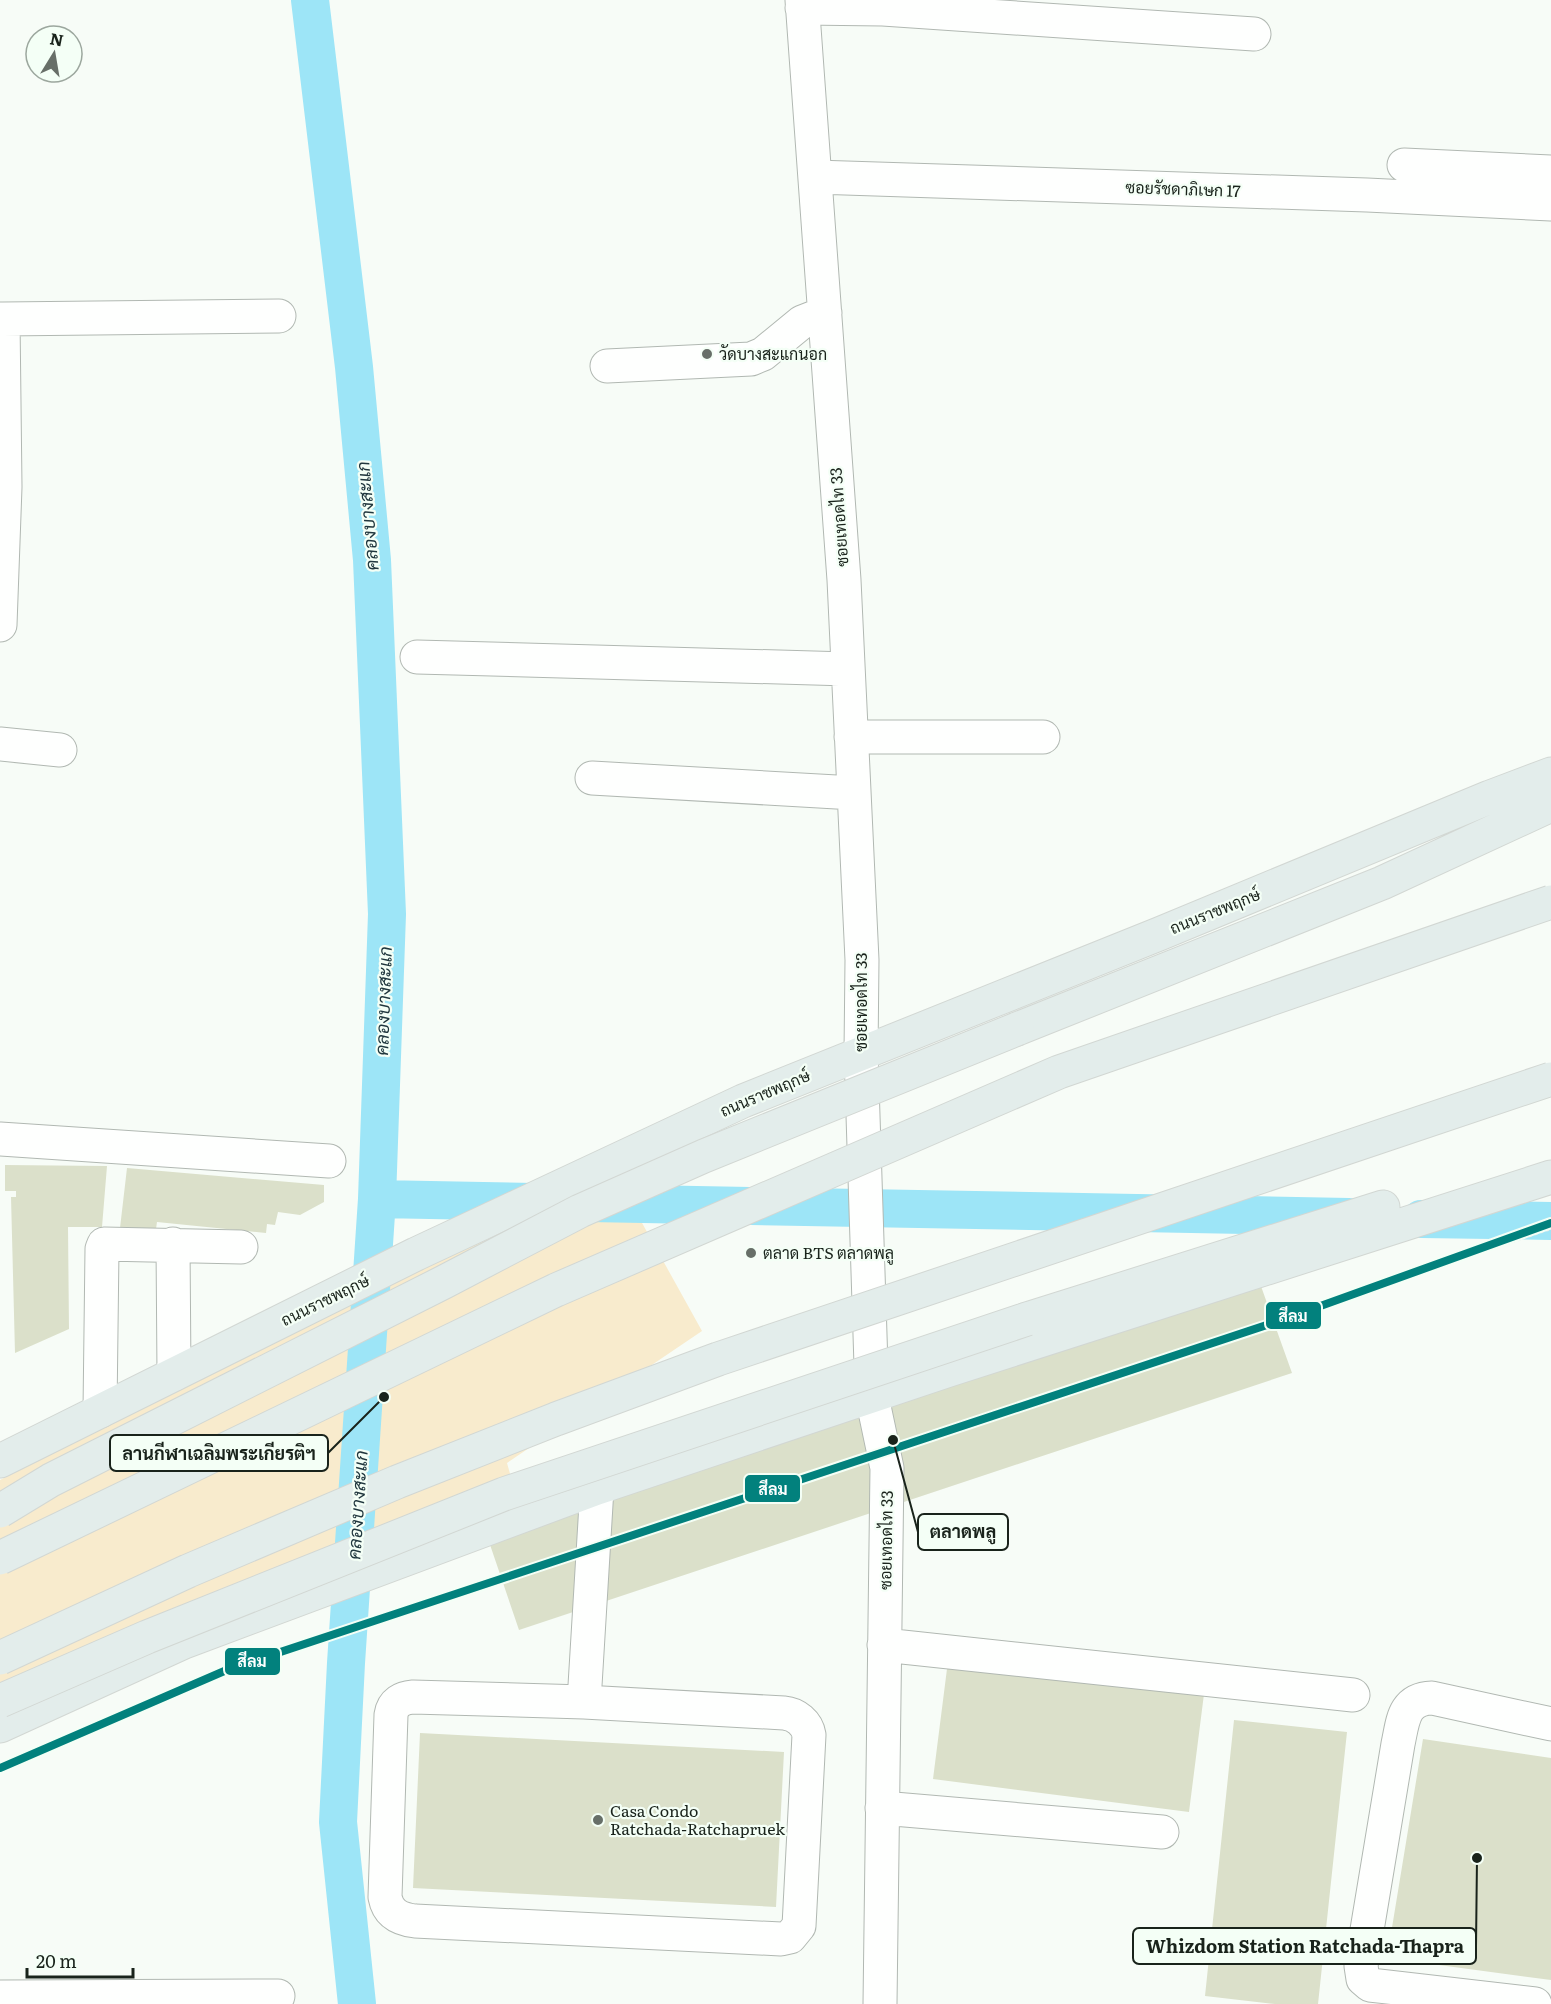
<svg xmlns="http://www.w3.org/2000/svg" width="1551" height="2004" viewBox="0 0 1551 2004" font-family="Literata,Sarabun,serif">
<style>
.green{fill:#f8ebcd}
.lines{fill:none;stroke-linecap:round;stroke-linejoin:round}
.canal{stroke:#9de5f7;stroke-width:38}
.building{fill:#dbe0ca}
.minor-casing{stroke:#b1b8b2;stroke-width:35}
.major-casing{stroke:#d2d7d3;stroke-width:35}
.path{stroke:#e1e2e1;stroke-width:4;stroke-dasharray:3 3;stroke-linecap:butt}
.minor{stroke:#fefffe;stroke-width:33}
.major{stroke:#e3edeb;stroke-width:33}
.major-bridge-casing{stroke:#d2d7d3;stroke-width:35;stroke-linecap:butt}
.major-bridge{stroke:#e3edeb;stroke-width:33}
.metro-1-casing{stroke:#f4fff6;stroke-width:12}
.metro-1{stroke:#02817d;stroke-width:8}
.poi-dot{fill:#676f68;stroke:#f4fff6;stroke-width:2}
.labels{text-anchor:middle;stroke-width:4.5;stroke-linejoin:round;paint-order:stroke}
.street-label{font-size:16px;fill:#19231b;stroke:#f4fff6}
.poi-label{font-size:16px;fill:#19231b;stroke:#f4fff6;text-anchor:start}
.water-label{font-size:18px;font-style:italic;fill:#20373e;stroke:#f4fff6}
.leader{fill:none;stroke:#19231b;stroke-width:2}
.callout-dot{fill:#19231b;stroke:#f4fff6;stroke-width:2}
.callout{fill:#f4fff6;stroke:#19231b;stroke-width:2}
.callout-label{font-size:18px;text-anchor:middle;font-weight:bold;fill:#19231b}
.line-badge{stroke:#f4fff6;stroke-width:2}
.badge-label{font-size:16px;text-anchor:middle;font-weight:bold;fill:#fff}
</style>
<rect width="100%" height="100%" fill="#f7fcf7"/>
<path class="green" d="M616 1176 702 1331 507 1463 518 1502 0 1711V1480L518 1218Z"/>
<g class="lines">
<path class="canal" d="M310 0 354 367 372 560 387 914 377 1199 346 1663 338 1822 357 2004
M377 1199 1349 1217
M1421 1219 1551 1221"/>
</g>
<path class="building" d="M5 1165 107 1166 102 1227H68L69 1329 15 1353 11 1197H16V1191H5Z
M127 1168 324 1185V1202L300 1215 278 1212 275 1225 267 1224 266 1233 157 1222 156 1229 120 1228Z
M1257 1275 1292 1373 519 1630 485 1530Z
M948 1661 1204 1694 1189 1812 933 1779Z
M1234 1720 1347 1732 1318 2004H1275L1205 1996Z
M420 1733 784 1752 776 1907 413 1888Z
M1423 1739 1551 1758V1980L1387 1958Z"/>
<g class="lines">
<defs>
<path id="minor" d="M802 0 844 580 862 960 861 1053 872 1397 887 1468 880 2004
M802 8 883 9 1254 34
M1404 165 1551 172
M815 177 1367 195 1551 204
M0 319H3L5 487 0 625
M3 319 279 316
M607 366 751 359 763 354 802 322 825 313
M417 657 848 669
M851 737H1043
M0 744 60 750
M592 778 854 793
M0 1139 329 1161
M173 1244 174 1374
M100 1411 102 1249 104 1244 241 1247
M884 1645 1353 1695
M413 1697 584 1702 784 1713C796 1714 807 1723 809 1735L799 1926 790 1937 781 1939 415 1921C399 1919 388 1913 385 1897L391 1715C393 1702 402 1698 413 1697Z
M584 1702 597 1488
M882 1808 1162 1832
M0 1997 278 1996
M1535 2004 1370 1985 1363 1979 1361 1966 1398 1744C1403 1721 1403 1699 1432 1698L1551 1724"/>
<path id="major" d="M1017 1029 1382 883 1551 805
M1027 1319 1383 1207
M0 1461 416 1254 743 1101 1159 934 1490 797 1551 774
M0 1726 184 1642 597 1488 949 1370 1551 1177"/>
</defs>
<use href="#minor" class="minor-casing"/>
<use href="#major" class="major-casing"/>
<path class="path" d="M1273 1322 1551 1228"/>
<use href="#minor" class="minor"/>
<use href="#major" class="major"/>
<defs>
<path id="major-bridge" d="M0 1511 51 1480 444 1282 580 1211 704 1156 1017 1029
M0 1558 556 1290 1059 1072 1551 902
M0 1658 188 1571 397 1482 556 1419 718 1359 1551 1079
M0 1701 147 1637 504 1494 1027 1319"/>
</defs>
<use href="#major-bridge" class="major-bridge-casing"/>
<use href="#major-bridge" class="major-bridge"/>
<defs>
<path id="metro-1" d="M0 1768 229 1669 1276 1322 1551 1223"/>
</defs>
<use href="#metro-1" class="metro-1-casing"/>
<use href="#metro-1" class="metro-1"/>
</g>
<g class="poi-dot">
<circle cx="707" cy="354" r="6"/>
<circle cx="751" cy="1253" r="6"/>
<circle cx="598" cy="1820" r="6"/>
</g>
<g class="labels">
<g class="street-label">
<text transform="translate(1183 189) rotate(2)" y="6">ซอยรัชดาภิเษก 17</text>
<text transform="translate(839 517) rotate(-94)" y="6">ซอยเทอดไท 33</text>
<text transform="translate(1215 911) rotate(-22)" y="6">ถนนราชพฤกษ์</text>
<text transform="translate(861 1002) rotate(-90)" y="6">ซอยเทอดไท 33</text>
<text transform="translate(765 1093) rotate(-23)" y="6">ถนนราชพฤกษ์</text>
<text transform="translate(325 1300) rotate(-26)" y="6">ถนนราชพฤกษ์</text>
<text transform="translate(886 1540) rotate(-89)" y="6">ซอยเทอดไท 33</text>
</g>
<g class="poi-label">
<text x="719" y="360">วัดบางสะแกนอก</text>
<text x="763" y="1259">ตลาด BTS ตลาดพลู</text>
<text x="610" y="1817">Casa Condo<tspan x="610" dy="18">Ratchada-Ratchapruek</tspan></text>
</g>
<g class="water-label">
<text transform="translate(368 516) rotate(-95)" y="6">คลองบางสะแก</text>
<text transform="translate(384 1001) rotate(-88)" y="6">คลองบางสะแก</text>
<text transform="translate(358 1505) rotate(-86)" y="6">คลองบางสะแก</text>
</g>
</g>
<path class="leader" d="M384 1397L328 1453M893 1440L918 1532M1477 1858L1476 1946"/>
<g class="callout-dot">
<circle cx="384" cy="1397" r="6"/>
<circle cx="893" cy="1440" r="6"/>
<circle cx="1477" cy="1858" r="6"/>
</g>
<g class="callout">
<rect x="110" y="1435" width="218" height="36" rx="6"/>
<rect x="918" y="1514" width="90" height="36" rx="6"/>
<rect x="1133" y="1928" width="343" height="36" rx="6"/>
</g>
<g class="callout-label">
<text x="219" y="1460">ลานกีฬาเฉลิมพระเกียรติฯ</text>
<text x="963" y="1538">ตลาดพลู</text>
<text x="1305" y="1953">Whizdom Station Ratchada-Thapra</text>
</g>
<g class="line-badge">
<rect x="1265" y="1301" width="57" height="29" rx="6" fill="#02817d"/>
<rect x="744" y="1474" width="57" height="29" rx="6" fill="#02817d"/>
<rect x="224" y="1647" width="57" height="29" rx="6" fill="#02817d"/>
</g>
<g class="badge-label">
<text x="1293" y="1322">สีลม</text>
<text x="773" y="1495">สีลม</text>
<text x="252" y="1667">สีลม</text>
</g>
<g transform="translate(54 54) rotate(11)"><circle r="28" fill="#f4fff6" stroke="#9ca79e" stroke-width="1.5"/>
<path d="M0-4.5L10 22L0 15L-10 22Z" fill="#676f68"/>
<text y="-9" font-size="16" font-weight="bold" text-anchor="middle" fill="#19231b">N</text>
</g>
<path d="M27 1968v9h106v-9" fill="none" stroke="#19231b" stroke-width="3"/>
<text x="36" y="1968" font-size="18" fill="#19231b" stroke="#f4fff6" stroke-width="4.5" paint-order="stroke">20 m</text>
</svg>
